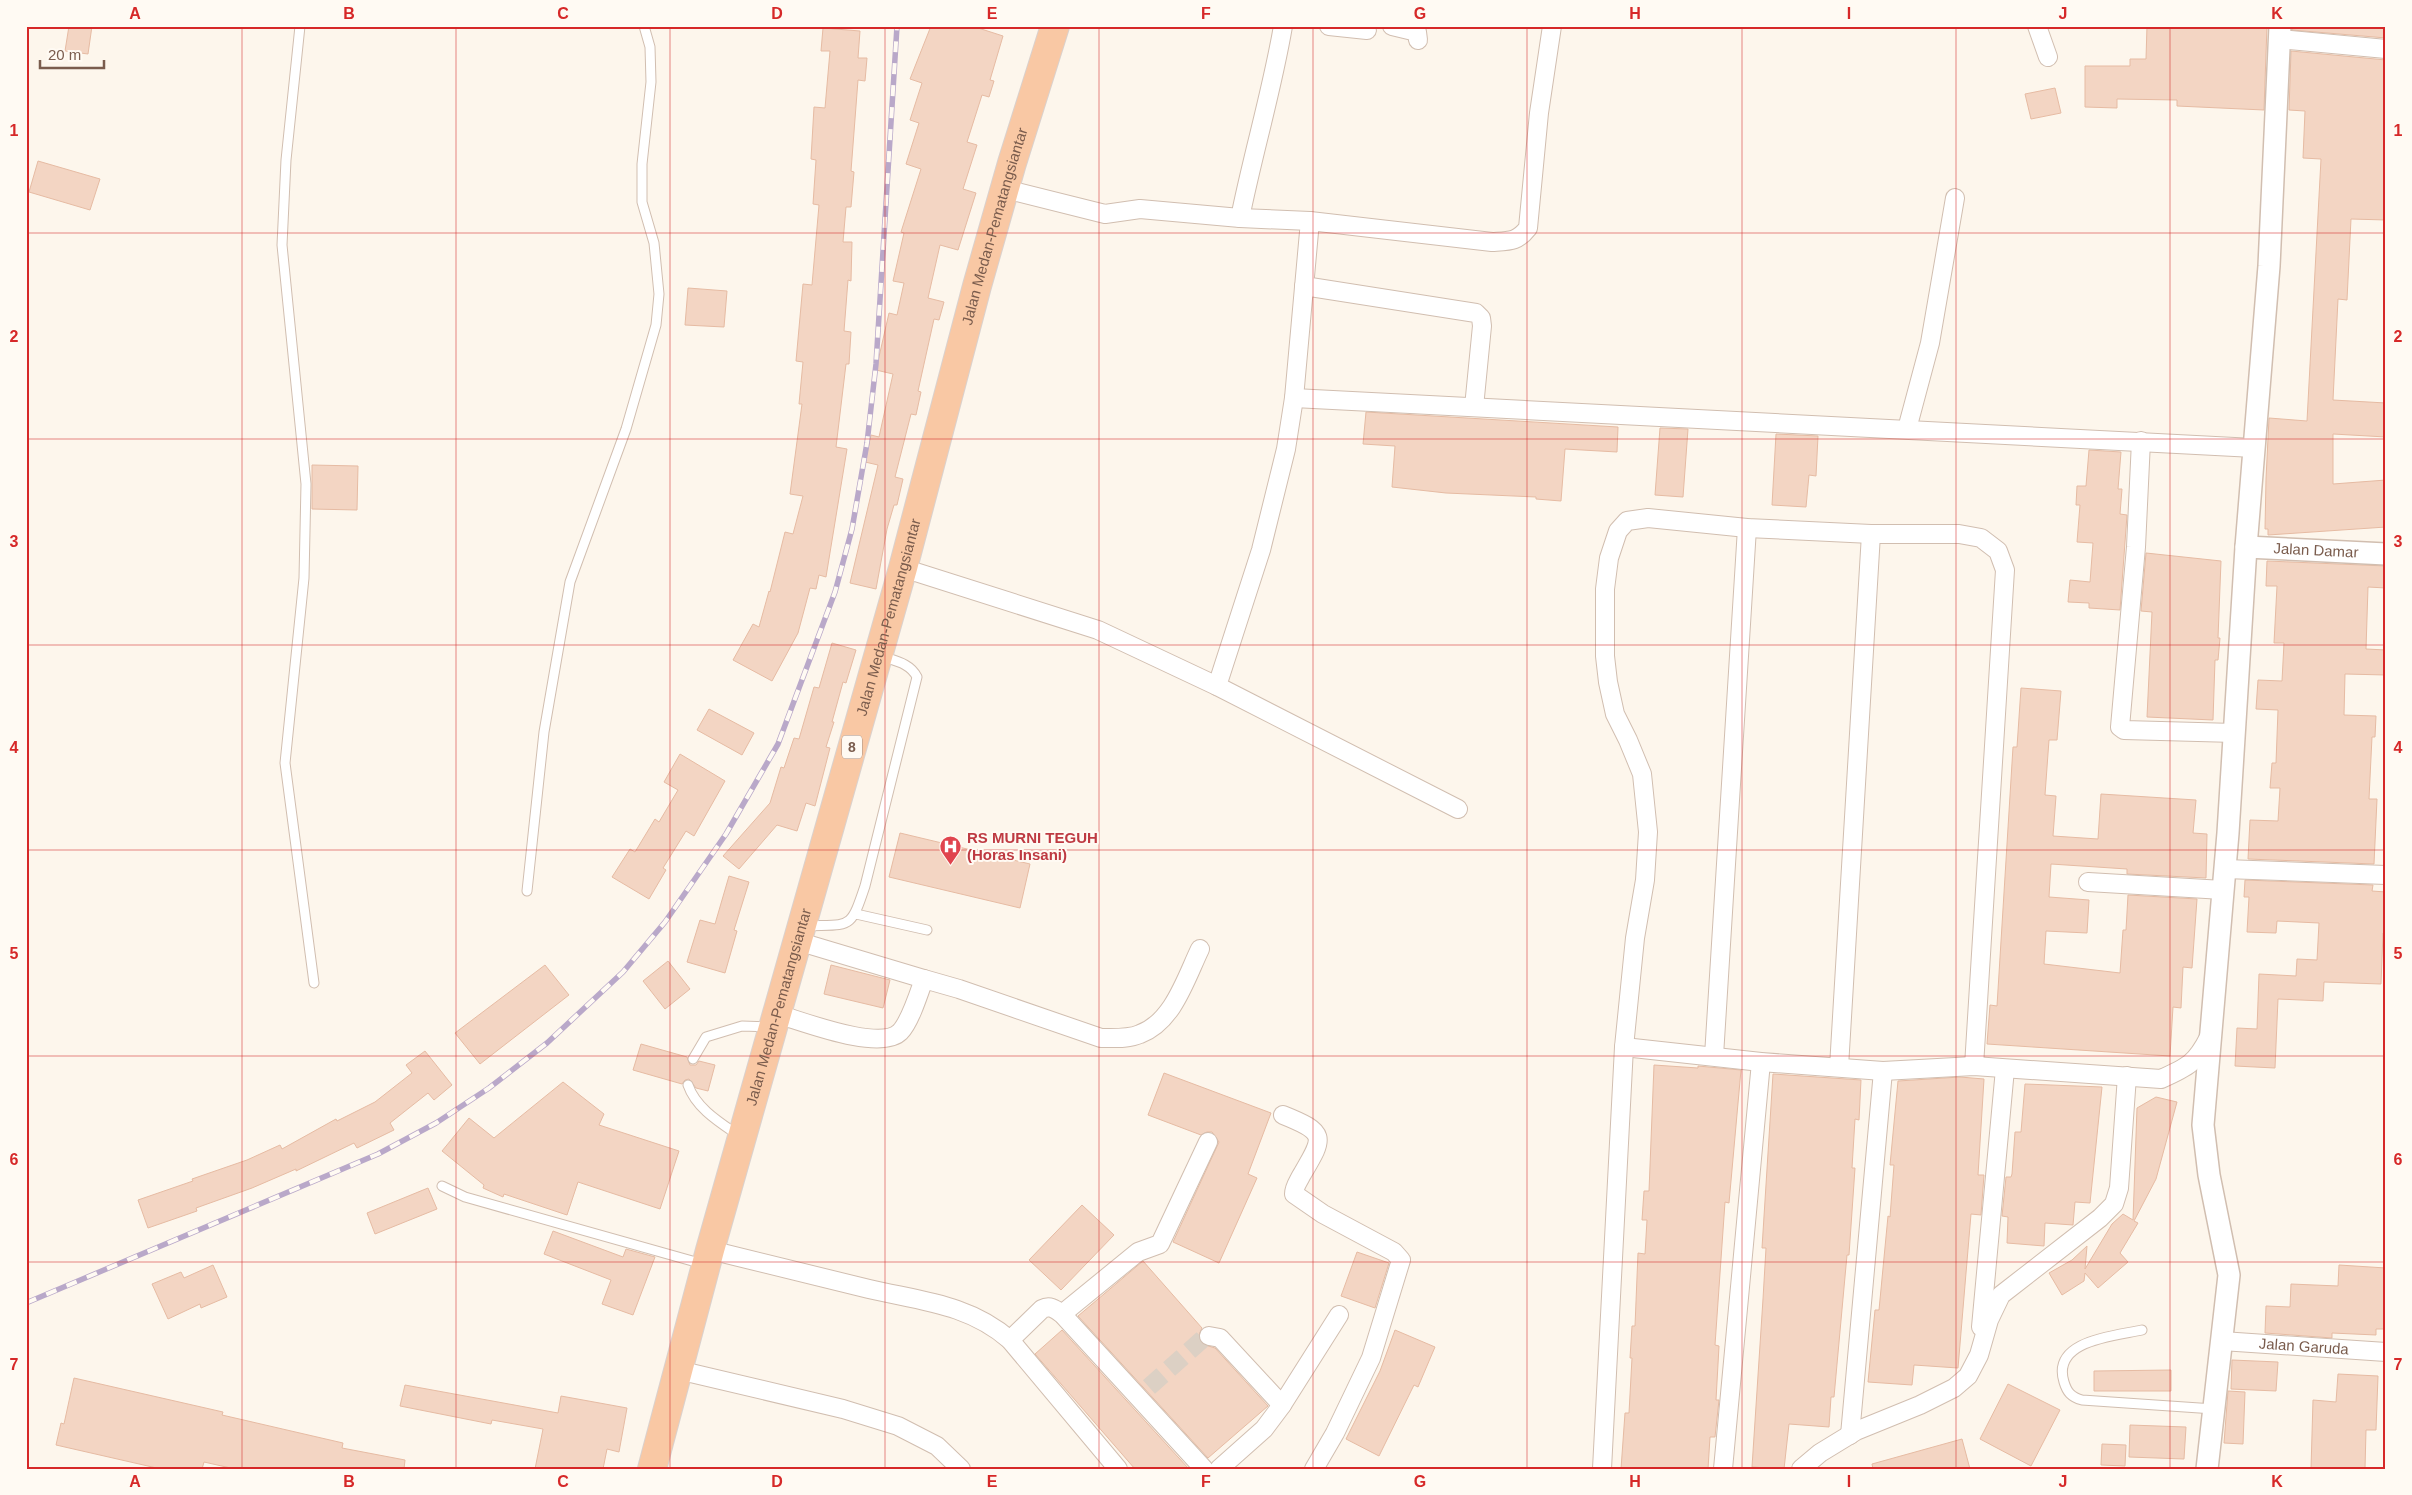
<svg xmlns="http://www.w3.org/2000/svg" width="2412" height="1495" viewBox="0 0 2412 1495" font-family="Arial,sans-serif">
<style>
.building{fill:#f3d5c3;stroke:#e6bba3}
.lines{fill:none;stroke-linecap:round;stroke-linejoin:round}
.minor-tunnel{stroke:#dcd0c4;stroke-width:18;stroke-dasharray:18 9;stroke-linecap:butt}
.service-casing{stroke:#d1beb0;stroke-width:11}
.minor-casing{stroke:#d1beb0;stroke-width:20}
.tertiary-casing{stroke:#d1beb0;stroke-width:24}
.trunk-casing{stroke:#dad1cd;stroke-width:30}
.service{stroke:#fff;stroke-width:9}
.minor{stroke:#fff;stroke-width:18}
.tertiary{stroke:#fff;stroke-width:21}
.trunk{stroke:#f9c8a4;stroke-width:28}
.rail-casing{stroke:#b9a8c9;stroke-width:5.5}
.rail{stroke:#fffaf3;stroke-width:4;stroke-dasharray:11;stroke-linecap:butt}
.grid{fill:none;stroke:#d62828;stroke-width:1;stroke-opacity:0.55}
.labels{text-anchor:middle;stroke-width:4;stroke-linejoin:round;paint-order:stroke}
.shield{fill:#fffaf3;stroke:#a28b7f;stroke-width:1}
.shield-label{font-size:14px;font-weight:bold;fill:#7a5c4d}
.street-label{font-size:15px;fill:#7a5c4d;stroke:#fffaf3}
.health-label{font-size:15px;font-weight:bold;fill:#be3a42;stroke:#fffaf3;text-anchor:start}
.neatline{fill:none;stroke:#d62828;stroke-width:2}
.grid-label{font-size:16px;text-anchor:middle;font-weight:bold;fill:#d62828}
</style>
<rect width="100%" height="100%" fill="#fdf6ec"/>
<path class="building" d="M69 26H92L88 54 65 51Z
M931 26H972L1003 36 990 80 994 81 989 97 982 95 967 142 977 145 963 189 976 193 958 250 940 245 928 298 944 302 939 320 934 319 918 391 921 392 916 415 911 414 895 477 903 479 897 505H894L887 529 876 589 850 583 878 465 865 462 871 435 879 437 893 374 876 370 889 313 897 315 904 283 893 281 904 233 901 232 921 169 906 164 919 123 910 120 922 83 910 79Z
M2147 26H2267L2264 110 2177 106V100L2117 99V108L2085 107V66H2130V59H2146Z
M2292 26H2386V38L2292 30Z
M823 28 860 31 858 58H867L865 81 858 80 851 171 854 172 851 207H846L843 242H852L851 281 848 280 844 331 851 332 849 364H846L836 447 847 449 826 577 819 575 816 589 810 588 798 633 772 681 733 660 753 624 759 627 769 591 770 592 785 532 793 534 803 496 790 494 802 404H799L803 362 796 361 803 284 812 285 819 205 813 204 816 160 811 159 814 107 825 108 830 51H821Z
M2291 51 2386 60V220L2351 219 2347 300 2338 299 2333 400 2386 403V437L2333 434V484L2386 480V527L2268 535V529H2265L2266 479 2269 418 2307 421 2321 159 2303 158 2305 111 2289 110Z
M2055 88 2061 113 2031 119 2025 94Z
M38 161 100 179 90 210 29 192Z
M688 288 727 291 724 327 685 325Z
M1366 412 1618 427 1617 452 1565 449 1561 501 1536 499V497L1446 493 1392 487 1395 446 1363 444Z
M1660 428 1688 429 1683 497 1655 495Z
M1776 434 1818 436 1816 476 1809 475 1806 507 1772 505Z
M2089 450 2121 452 2118 489H2122L2120 514 2127 515 2120 610 2089 608V603L2068 602 2070 580 2090 582 2093 543 2077 542 2080 505H2076L2077 486H2086Z
M312 465 358 466 357 510 312 509Z
M2146 553 2221 561 2218 638H2220L2218 660H2215L2213 720 2147 717 2152 612 2141 611Z
M2267 561 2386 566V588L2368 587 2366 649 2386 650V675L2345 674 2344 715 2376 716 2375 737H2372L2369 799H2377L2374 864 2248 859 2250 820 2278 821 2280 788H2270L2272 763H2276L2278 710 2256 709 2258 680 2282 681 2284 643H2274L2277 586H2266Z
M832 643 856 650 846 683 843 682 832 722H834L826 747 830 748 815 806 806 803 797 831 777 825 739 869 723 856 770 803 781 767 784 768 794 738 799 739 814 687 819 688Z
M2021 688 2061 691 2057 740H2049L2045 795 2056 796 2053 836 2098 839 2101 794 2196 800 2193 833 2207 834 2206 878 2127 874V869L2051 864 2049 897 2089 900 2087 933 2046 931 2044 964 2120 973 2123 930H2126L2128 895 2197 899 2192 968 2183 967 2181 1008 2173 1007 2170 1056 1987 1044 1990 1005 1997 1006 2013 747H2017Z
M709 709 754 733 742 755 697 730Z
M680 754 725 781 694 836 686 831 663 868 666 870 649 899 612 877 630 849 635 852 655 819 659 822 678 790 664 782Z
M900 833 1030 864 1020 908 889 877Z
M729 876 749 882 734 930 737 931 725 973 687 962 700 920 715 924Z
M2245 880 2373 885 2372 891 2386 892V934L2383 933 2381 984 2324 982 2323 1001 2278 999 2275 1068 2235 1066 2237 1028 2257 1029 2259 974 2296 976 2297 959 2317 960 2319 923 2277 921 2276 933 2247 932 2249 897H2244Z
M668 961 690 989 665 1009 643 981Z
M545 965 569 995 480 1064 455 1033Z
M831 965 890 980 883 1008 824 994Z
M641 1044 687 1057 690 1065H696L699 1061 715 1065 708 1091 696 1088 689 1079 685 1080 682 1084 633 1070Z
M425 1051 452 1085 434 1100 428 1093 390 1123 394 1130 357 1148 354 1143 296 1171V1169L252 1188 196 1208 197 1211 148 1228 138 1200 193 1181 192 1179 247 1160 280 1145 282 1149 336 1119 337 1121 375 1102 412 1073 406 1065Z
M1654 1065 1698 1068V1066L1741 1070 1729 1203 1725 1202 1715 1345 1719 1346 1716 1400H1719L1715 1437H1710L1708 1469H1621L1625 1413H1629L1632 1358H1630L1632 1326H1635L1638 1253 1645 1254 1647 1220H1642L1644 1191H1649Z
M1164 1073 1271 1113 1248 1174 1257 1178 1219 1263 1173 1242 1219 1142 1212 1132H1207L1201 1135 1148 1115Z
M1773 1074 1861 1080 1859 1120 1855 1119 1852 1168H1855L1849 1255H1847L1834 1397H1831L1829 1427 1789 1424 1784 1469 1752 1467 1763 1299 1766 1248H1762Z
M1960 1077 1984 1079 1978 1175H1984L1981 1215 1971 1214 1958 1368 1914 1365 1912 1385 1868 1382 1875 1310H1879L1888 1216 1890 1217 1894 1165H1890L1898 1081Z
M563 1082 604 1114 599 1125 679 1151 660 1209 578 1182 567 1215 504 1194 503 1197 483 1188 484 1185 442 1151 469 1118 494 1138Z
M2025 1084 2102 1087 2090 1203 2075 1202 2073 1225 2045 1223 2044 1246 2007 1243 2008 1217 2002 1216 2006 1177H2011L2012 1174 2015 1132H2021Z
M2156 1097 2177 1102 2156 1179 2134 1221 2138 1223 2120 1253 2128 1262 2098 1288 2085 1273 2084 1281 2062 1295 2049 1273 2072 1260 2087 1246 2085 1269 2112 1224 2123 1214 2133 1220 2137 1108Z
M428 1188 437 1209 375 1234 367 1213Z
M1082 1205 1114 1235 1061 1290 1029 1260Z
M553 1231 623 1257 626 1249 655 1257 633 1315 602 1304 611 1280 544 1254Z
M1357 1252 1389 1263 1375 1308 1341 1296Z
M1143 1261 1202 1328 1199 1335 1202 1344 1215 1348 1268 1406 1208 1458 1078 1316Z
M213 1265 227 1297 201 1308 200 1304 168 1319 152 1284 181 1272 184 1278Z
M2339 1265 2386 1268V1329H2376V1335L2332 1333V1338L2265 1333 2266 1306 2290 1307 2291 1284 2338 1286Z
M1062 1330 1189 1469H1135L1035 1354Z
M1395 1330 1435 1347 1418 1387 1414 1385 1379 1456 1346 1439 1380 1371Z
M2232 1360 2278 1362 2276 1391 2231 1389Z
M2171 1370V1391H2094V1371Z
M2338 1374 2378 1376 2376 1430H2366L2365 1469H2311L2313 1400 2336 1402Z
M74 1378 223 1412 222 1415 343 1443 342 1448 405 1460 404 1469H235L204 1462 202 1469H161L56 1445 61 1423 64 1424Z
M2008 1384 2060 1410 2031 1466 1980 1439Z
M405 1385 558 1413 561 1396 627 1408 619 1452 607 1449 603 1469H535L543 1429 492 1420 491 1424 400 1406Z
M2228 1391 2245 1392 2243 1444 2224 1443Z
M2130 1425 2186 1427 2184 1459 2129 1457Z
M1962 1439 1970 1469H1873L1872 1464Z
M2102 1444 2126 1445 2125 1466 2101 1465Z"/>
<g class="lines">
<path class="minor-tunnel" d="M1149 1387 1205 1337 1209 1336"/>
<defs>
<path id="service" d="M300 26 286 160 282 245 306 484 304 578 285 763 314 983
M527 891 544 732 570 582 626 429 656 325 659 294 654 243 642 202V164L651 82 650 47 644 26
M856 914 927 930
M805 926C851 924 850 931 865 886L917 677C910 663 895 661 881 656
M693 1059 706 1037 742 1026 771 1027
M688 1085C696 1108 719 1122 738 1135
M442 1186 465 1197 703 1264
M2142 1330C2115 1336 2051 1340 2064 1382 2067 1392 2071 1397 2082 1400L2214 1409"/>
<g id="minor">
<path d="M1329 26 1367 30"/>
<path d="M1392 26 1417 32 1418 40"/>
<path d="M2037 26 2048 57"/>
<path d="M2279 39 2386 49"/>
<path d="M1005 189 1105 214 1140 209 1240 218 1310 221 1492 242C1510 241 1517 242 1528 228L1539 113 1552 26"/>
<path d="M1240 218C1253 153 1272 91 1283 26"/>
<path d="M1304 286 1476 313 1481 318 1482 326 1474 407"/>
<path d="M1294 398 2254 448"/>
<path d="M1907 429 1930 343 1955 198"/>
<path d="M2141 441 2136 547 2120 727 2124 730 2235 733"/>
<path d="M903 568 1098 630 1217 686 1458 809"/>
<path d="M1217 686 1261 550 1286 449 1294 398 1310 221"/>
<path d="M2225 869 2386 875"/>
<path d="M2088 882 2223 890"/>
<path d="M797 941 924 979"/>
<path d="M777 1014C802 1021 880 1052 900 1032 910 1022 919 993 924 979L959 989 1101 1038C1114 1038 1129 1039 1140 1034 1173 1022 1186 978 1200 949"/>
<path d="M1624 1047 1761 1062 1883 1071 1974 1066 2161 1079C2188 1067 2196 1063 2209 1037"/>
<path d="M1714 1056 1747 528"/>
<path d="M1839 1067 1871 534"/>
<path d="M1283 1115C1328 1133 1324 1137 1301 1176 1298 1182 1294 1187 1294 1194L1323 1214 1394 1252 1401 1260 1371 1358 1335 1433 1314 1469"/>
<path d="M710 1250C763 1263 816 1276 869 1289 920 1301 969 1304 1010 1340L1118 1469"/>
<path d="M1062 1314 1138 1252 1160 1244 1208 1142"/>
<path d="M1981 1327 2005 1069"/>
<path d="M1209 1336 1220 1338 1282 1405"/>
<path d="M1010 1340 1042 1309C1050 1305 1055 1309 1062 1314L1204 1469"/>
<path id="s1" d="M2222 1341 2386 1352"/>
<path d="M678 1370 843 1409 898 1426 937 1446 961 1469"/>
<path d="M1850 1435 1883 1071"/>
<path d="M1219 1469 1264 1429 1282 1405 1339 1315"/>
<path d="M1602 1469 1624 1047 1635 938 1645 880 1648 832 1642 774 1628 740 1615 714 1608 682 1605 656V589L1609 558 1618 531 1627 521 1648 518 1747 528 1871 534H1959L1981 538 1998 551 2005 570 1974 1066"/>
<path d="M1723 1469 1761 1062"/>
<path d="M1801 1469 1820 1453 1856 1431 1920 1405 1954 1388 1968 1376 1979 1355 1989 1320 2001 1295 2100 1218 2114 1204 2119 1188 2127 1076"/>
</g>
<g id="tertiary">
<path id="s2" d="M2246 547 2386 554"/>
<path d="M2207 1469 2229 1275 2209 1175 2203 1125 2228 833 2246 547 2269 266 2280 26"/>
</g>
<g id="trunk">
<path id="s3" d="M652 1469 710 1250 903 568 977 286 1012 163 1055 26"/>
</g>
</defs>
<use href="#service" class="service-casing"/>
<use href="#minor" class="minor-casing"/>
<use href="#tertiary" class="tertiary-casing"/>
<use href="#trunk" class="trunk-casing"/>
<use href="#service" class="service"/>
<use href="#minor" class="minor"/>
<use href="#tertiary" class="tertiary"/>
<use href="#trunk" class="trunk"/>
<defs>
<path id="rail" d="M26 1303 378 1154 436 1123 489 1088 547 1043 623 972 665 922 726 834 778 744 835 592 852 529 867 443 876 364 897 26"/>
</defs>
<use href="#rail" class="rail-casing"/>
<use href="#rail" class="rail"/>
</g>
<path class="grid" d="M242 26V1469M456 26V1469M670 26V1469M885 26V1469M1099 26V1469M1313 26V1469M1527 26V1469M1742 26V1469M1956 26V1469M2170 26V1469M26 233H2386M26 439H2386M26 645H2386M26 850H2386M26 1056H2386M26 1262H2386"/>
<defs>
<symbol id="hospital-pin" viewBox="-11 -11 22 30"><path d="M0 17L-7.5 6A9.5 9.5 0 1 1 7.5 6Z" fill="#e0444e" stroke="#fffaf3"/><path d="M-5-5h3v3.5h4V-5h3V5h-3V1.5h-4V5h-3Z" fill="#fff"/></symbol>
</defs>
<g fill-rule="evenodd">
<use href="#hospital-pin" x="938" y="834" width="25" height="34"/>
</g>
<g class="labels">
<rect class="shield" x="842" y="735.5" width="20" height="23" rx="4"/>
<g class="shield-label">
<text x="852" y="752">8</text>
</g>
<g class="street-label">
<text dy="5" stroke="none"><textPath href="#s3" startOffset="1289">Jalan Medan-Pematangsiantar</textPath></text>
<text dy="5" stroke="none"><textPath href="#s2" startOffset="70">Jalan Damar</textPath></text>
<text dy="5" stroke="none"><textPath href="#s3" startOffset="884">Jalan Medan-Pematangsiantar</textPath></text>
<text dy="5" stroke="none"><textPath href="#s3" startOffset="479">Jalan Medan-Pematangsiantar</textPath></text>
<text dy="5" stroke="none"><textPath href="#s1" startOffset="82">Jalan Garuda</textPath></text>
</g>
<g class="health-label">
<text x="967" y="843">RS MURNI TEGUH<tspan x="967" dy="17">(Horas Insani)</tspan></text>
</g>
</g>
<rect width="2412" height="1495" fill="none" stroke="#fffaf3" stroke-width="55"/>
<path d="M40 60v8h64v-8" fill="none" stroke="#7a5c4d" stroke-width="2.5"/>
<text x="48" y="60" font-size="15" fill="#7a5c4d" stroke="#fffaf3" stroke-width="4" paint-order="stroke">20 m</text>
<rect x="28" y="28" width="2356" height="1440" class="neatline"/>
<g class="grid-label">
<text x="135" y="19">A</text>
<text x="349" y="19">B</text>
<text x="563" y="19">C</text>
<text x="777" y="19">D</text>
<text x="992" y="19">E</text>
<text x="1206" y="19">F</text>
<text x="1420" y="19">G</text>
<text x="1635" y="19">H</text>
<text x="1849" y="19">I</text>
<text x="2063" y="19">J</text>
<text x="2277" y="19">K</text>
<text x="14" y="136">1</text>
<text x="2398" y="136">1</text>
<text x="14" y="342">2</text>
<text x="2398" y="342">2</text>
<text x="14" y="547">3</text>
<text x="2398" y="547">3</text>
<text x="14" y="753">4</text>
<text x="2398" y="753">4</text>
<text x="14" y="959">5</text>
<text x="2398" y="959">5</text>
<text x="14" y="1165">6</text>
<text x="2398" y="1165">6</text>
<text x="14" y="1370">7</text>
<text x="2398" y="1370">7</text>
<text x="135" y="1487">A</text>
<text x="349" y="1487">B</text>
<text x="563" y="1487">C</text>
<text x="777" y="1487">D</text>
<text x="992" y="1487">E</text>
<text x="1206" y="1487">F</text>
<text x="1420" y="1487">G</text>
<text x="1635" y="1487">H</text>
<text x="1849" y="1487">I</text>
<text x="2063" y="1487">J</text>
<text x="2277" y="1487">K</text>
</g>
</svg>
